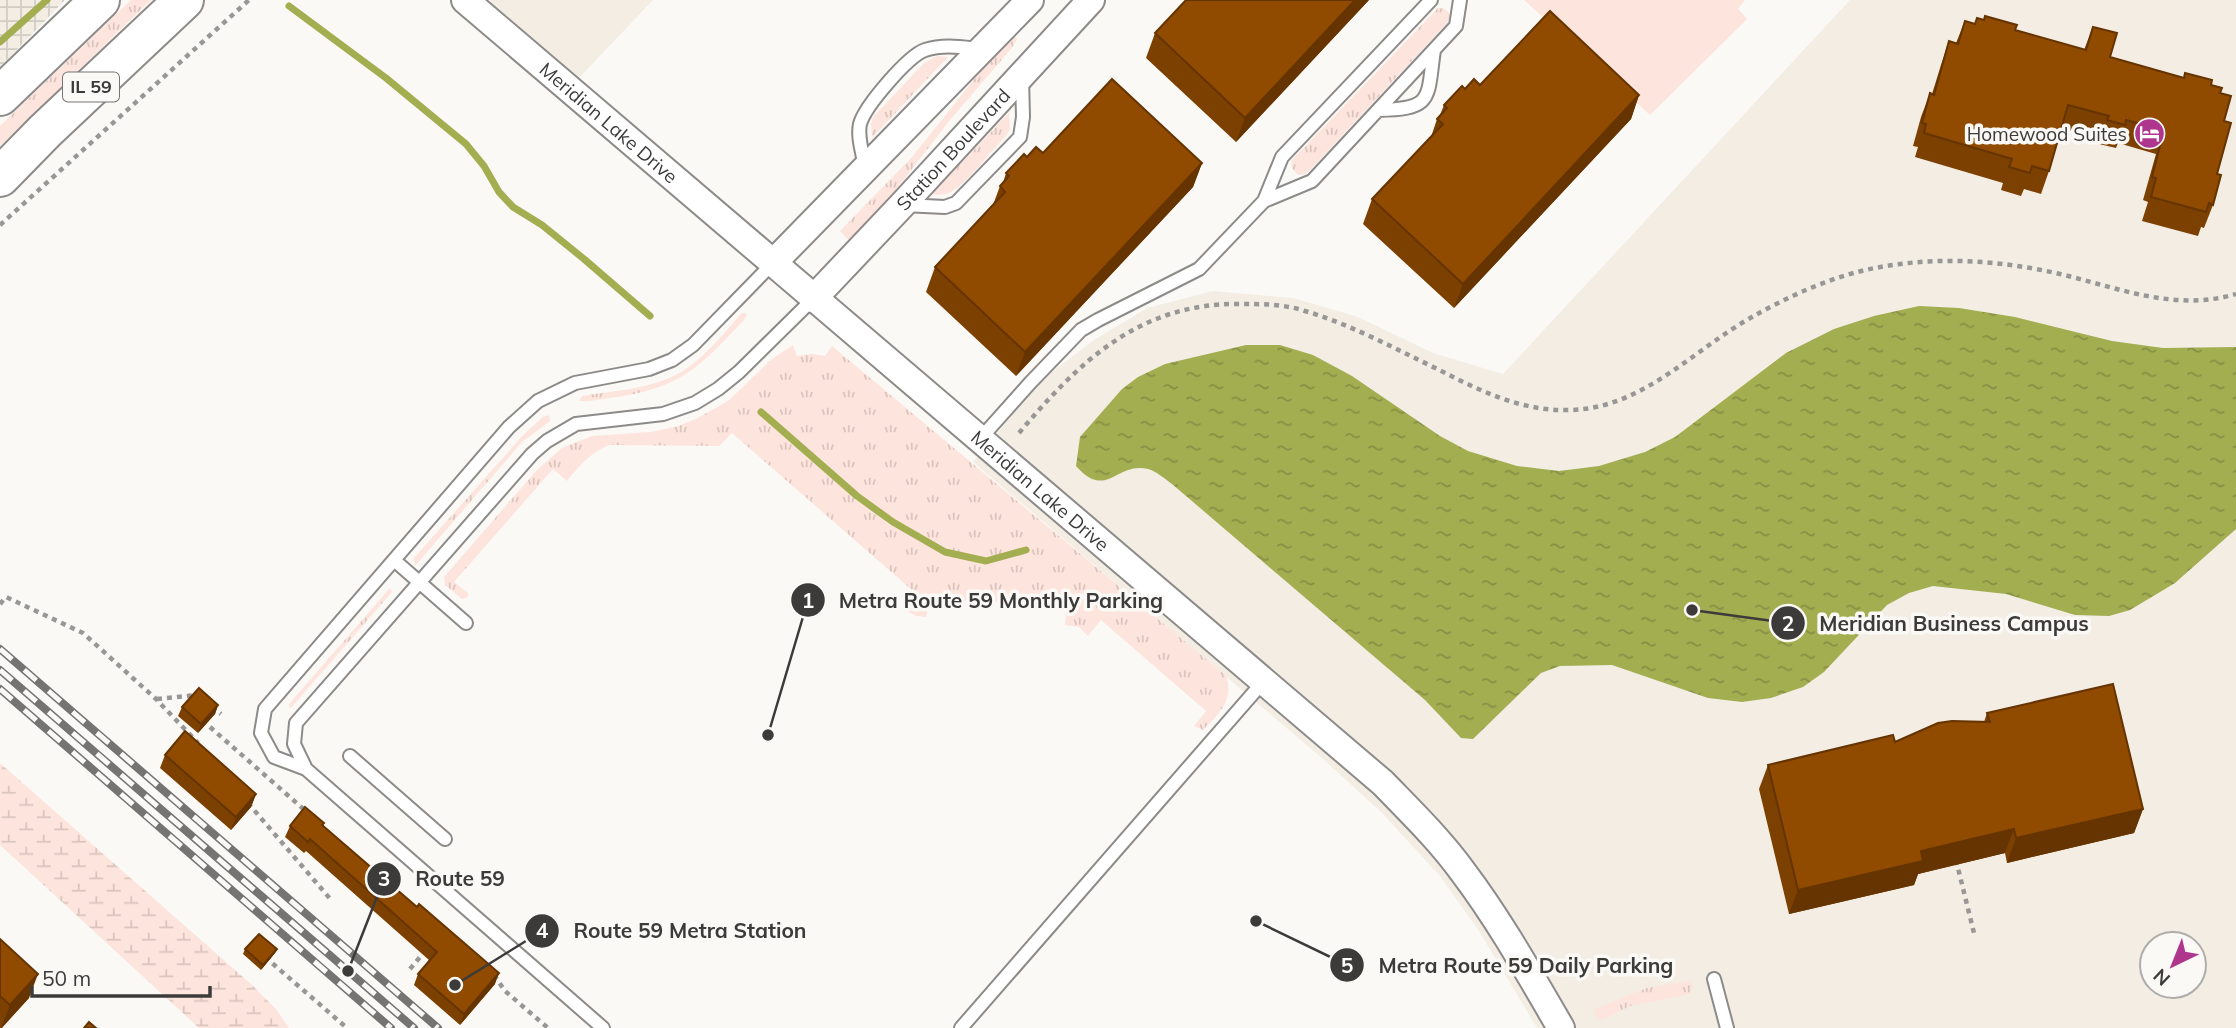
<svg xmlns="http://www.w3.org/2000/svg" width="2236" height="1028" viewBox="0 0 2236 1028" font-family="Mulish,sans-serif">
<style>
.built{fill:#f3ede4;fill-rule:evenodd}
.industrial{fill:url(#industrial-grid)}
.grass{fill:url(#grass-tufts)}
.wetland{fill:url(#wetland-marsh)}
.green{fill:#fde4dc}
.water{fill:url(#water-ripples)}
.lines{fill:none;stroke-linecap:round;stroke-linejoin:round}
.stream{stroke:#a3ae51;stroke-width:7}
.service-casing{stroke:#8d8b89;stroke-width:16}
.minor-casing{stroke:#8d8b89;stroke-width:30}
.primary-casing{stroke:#8d8b89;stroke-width:42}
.path{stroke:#999796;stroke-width:4.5;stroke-dasharray:5 5;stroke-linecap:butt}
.service{stroke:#fff;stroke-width:12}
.minor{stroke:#fff;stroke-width:26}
.primary{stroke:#fff;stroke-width:38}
.rail-casing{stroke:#767473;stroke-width:8}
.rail{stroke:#fbf9f6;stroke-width:5;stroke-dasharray:16;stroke-linecap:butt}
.wall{fill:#7c4000}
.shaded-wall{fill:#653400}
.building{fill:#904b00;stroke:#653400;stroke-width:2}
.labels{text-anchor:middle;stroke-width:7;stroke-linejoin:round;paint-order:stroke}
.shield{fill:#fbf9f6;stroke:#757472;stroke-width:2}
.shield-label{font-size:18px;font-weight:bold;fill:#3c3b3a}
.street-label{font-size:19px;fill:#3c3b3a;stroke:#fbf9f6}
.poi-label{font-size:19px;fill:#3c3b3a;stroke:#fbf9f6;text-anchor:end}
.leader{fill:none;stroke:#3c3b3a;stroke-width:2.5}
.callout-dot{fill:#3c3b3a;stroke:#fbf9f6;stroke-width:2.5}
.mark-label{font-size:21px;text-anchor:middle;font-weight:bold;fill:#fff}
.callout-label{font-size:21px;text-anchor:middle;font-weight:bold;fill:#3c3b3a;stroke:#fbf9f6;stroke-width:7;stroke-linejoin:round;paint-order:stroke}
</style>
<defs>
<pattern id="industrial-grid" width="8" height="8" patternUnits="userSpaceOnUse" patternTransform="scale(1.75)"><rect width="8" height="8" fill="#f3ede4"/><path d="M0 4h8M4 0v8" fill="none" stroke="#d1ccc4"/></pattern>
<pattern id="grass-tufts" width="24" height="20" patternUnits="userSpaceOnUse" patternTransform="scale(1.75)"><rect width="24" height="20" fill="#fde4dc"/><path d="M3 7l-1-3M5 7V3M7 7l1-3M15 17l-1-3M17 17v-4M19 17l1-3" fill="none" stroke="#dac4be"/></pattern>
<pattern id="wetland-marsh" width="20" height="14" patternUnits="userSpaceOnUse" patternTransform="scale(1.75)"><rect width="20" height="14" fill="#fde4dc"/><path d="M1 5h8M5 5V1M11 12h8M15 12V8" fill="none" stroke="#dac4be"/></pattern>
<pattern id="water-ripples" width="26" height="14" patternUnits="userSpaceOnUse" patternTransform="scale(1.75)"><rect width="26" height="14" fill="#a3ae51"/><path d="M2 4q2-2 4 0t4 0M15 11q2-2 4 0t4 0" fill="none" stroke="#868f44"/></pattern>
</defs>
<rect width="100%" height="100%" fill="#fbf9f6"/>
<path class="built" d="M489 0H653L578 79Z
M1850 0H2236V1028H1537L1479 931 1440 876 1381 812 1322 758 973 462 1044 378 1094 340 1147 308 1213 291 1293 298 1358 317 1433 353 1503 374ZM2152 944H2194V986H2152Z"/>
<path class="industrial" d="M0 0H65L0 67Z"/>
<path class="grass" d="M131 0H151L0 146V126Z
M1438 8C1445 8 1448 10 1451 17L1447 23 1311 169 1305 174 1298 175C1293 170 1290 167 1292 160Z
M1013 35 1017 39 1011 49 950 120 888 200 849 241 840 231 912 157 1004 42Z
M937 56 948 57 872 138 871 123 874 116 924 63Z
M1009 113 1010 129 1006 136C992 150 966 185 949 193 943 195 938 195 932 194Z
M742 313H745L747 315 744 320C700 366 683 387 617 397 605 398 592 402 579 401L582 396 588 395C620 390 655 388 683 371 706 356 724 333 742 313Z
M793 345 797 356 812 354 825 356 832 346 1225 675C1236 697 1219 714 1203 730L1194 726 1206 711 1101 620 1088 636 1079 627 1065 625 1067 606 929 599 926 617 917 616 908 612 920 597 732 433 719 446 609 445C590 453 580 465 567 481L553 469 454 582 468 593V597L462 599 445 585 444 577 537 470 562 448 592 436 651 432 678 426 696 419 728 401 772 359Z
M549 415 550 421 522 442 415 566 414 558 523 435 543 417Z
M390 588 392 592 290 709 289 704Z
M1689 981 1693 987 1689 994 1630 1006 1604 1019 1600 1020 1594 1013 1597 1008 1647 988Z"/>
<path class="wetland" d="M0 763 252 985 276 1009 289 1028H199L0 845Z"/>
<path class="green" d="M1524 0H1745L1738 9 1747 19 1650 115Z"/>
<path class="water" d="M1919 306 1959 308 2015 317 2112 341 2163 348 2236 347V529L2175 583 2130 610 2109 616 2075 615 2006 594 1933 586 1909 593 1887 605 1824 672 1803 687 1771 698 1742 702 1708 698 1612 665 1560 666 1541 673 1473 739 1461 738 1425 700 1172 484C1165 479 1156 471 1148 469 1116 461 1107 501 1076 466L1080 437 1122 389 1138 377 1165 364 1246 345H1280L1313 355 1352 376 1440 436 1468 451 1517 466 1559 471 1599 466 1645 452 1675 437 1786 353 1834 329 1874 316Z"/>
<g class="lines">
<path class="stream" d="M289 6 386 78 466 144 484 166 499 192 513 207 542 225 584 259 650 316
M0 42 47 0
M761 412 857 496 893 522 945 552 986 561 1026 550"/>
<defs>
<path id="service" d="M1378 110C1434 109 1427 99 1434 50
M865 168C863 154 857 137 860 124 865 106 908 56 925 50 943 44 961 47 979 49
M1264 201 1312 181 1456 26 1460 0
M903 205 945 207 956 203 1020 137 1023 117 1022 78
M980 439 1030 383 1081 330 1098 320 1199 269 1264 201 1282 157 1431 0
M394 560 466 623
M350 756 445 839
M306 769 294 744 296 723 532 454 547 441 576 424 663 414 695 403 718 389 739 372 813 299
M1714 979 1727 1028
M603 1028 306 769 274 757 261 733 265 709 509 427 538 401 575 383 649 369 672 360 693 345 773 263
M961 1028 1263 682"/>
<g id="minor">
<path id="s1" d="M465 0 1383 783C1411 812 1440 840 1463 872 1500 921 1530 975 1561 1028"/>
<path d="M773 263 1030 0"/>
<path id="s2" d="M813 299 902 205 1091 0"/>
</g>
<path id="primary" d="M0 96 100 0
M0 177 45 131 184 0"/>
</defs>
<use href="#service" class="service-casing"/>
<use href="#minor" class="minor-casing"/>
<use href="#primary" class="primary-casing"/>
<path class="path" d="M0 225 249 0
M1019 433C1079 362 1139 303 1239 304 1262 304 1284 304 1305 311 1346 323 1384 343 1421 361 1470 385 1515 412 1571 410 1643 408 1693 350 1752 317 1789 296 1833 276 1875 268 1937 256 1999 260 2060 274 2119 288 2175 312 2236 294
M0 604 6 597 83 633 156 699 198 743
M157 699 197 695
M212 707 221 714
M210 727 308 813
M248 803 332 901
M1956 860 1974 933
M265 957 347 1028
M410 969 425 951
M494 975 505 991 548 1028"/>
<use href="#service" class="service"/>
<use href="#minor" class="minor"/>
<use href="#primary" class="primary"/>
<defs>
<path id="rail" d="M0 649 438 1028
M0 670 414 1028
M0 689 391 1028"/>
</defs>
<use href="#rail" class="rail-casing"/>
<use href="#rail" class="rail"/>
</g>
<path class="wall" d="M1369 0 1236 142 1146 58 1155 33Z
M1965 21 1975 24 2015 30 2084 50 2093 27 2110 57 2211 85 2220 93 2224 121 2213 205 2204 228 2201 227 2198 236 2142 221 2148 202 2143 200 2156 154 2118 143 2116 148 2099 144 2100 139 2062 128 2049 171 2041 194 2024 189 2021 196 2001 190 2003 183 1915 157 1918 147 1913 146 1921 117 1930 93 1932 94 1941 65 1949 41 1956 43Z
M1480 85 1639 95 1631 119 1454 308 1363 224 1372 199 1431 137 1437 119 1440 115 1444 105 1465 89Z
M1043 153 1202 163 1193 187 1016 376 926 292 935 267 993 205 1000 186 1003 183 1006 173 1027 157Z
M218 705 215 714 198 733 178 716 182 707Z
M1987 713 2143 809 2134 833 2007 863 2005 853 1918 874 1914 885 1789 914 1759 789 1768 765 1895 742 1984 722Z
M165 755 256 794 251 807 231 830 160 768Z
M323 825 495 984 460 1025 414 985 418 974 429 960 306 851 304 853 285 837 290 826Z
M0 939 29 998 2 1028H0Z
M245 949 275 953 261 970 243 954Z"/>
<path class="shaded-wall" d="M1355 0H1369L1236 142 1245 118Z
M1639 95 1631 119 1454 308 1463 284Z
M1202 163 1193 187 1016 376 1025 352Z
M218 705 215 714 198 733 201 724Z
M256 794 251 807 231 830 236 817Z
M2143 809 2134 833 2007 863 2016 838Z
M2014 829 2005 853 1918 874 1914 885 1789 914 1798 890 1921 851Z
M277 949 275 953 261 970 263 965Z
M499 973 495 984 460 1025 464 1014Z
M38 974 29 998 1 1028 10 1005Z"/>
<path class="building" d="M1186 0H1355L1245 118 1155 33Z
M1550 11 1639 95 1463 284 1372 199 1443 124 1437 119 1447 108 1444 105 1462 86 1465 89 1474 79 1480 85Z
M1985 16 2017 25 2015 30 2086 50 2093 27 2117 33 2110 57 2184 78 2185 73 2212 80 2211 85 2222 88 2220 93 2231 96 2224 121 2231 123 2217 174 2221 175 2213 205 2209 203 2206 212 2151 197 2156 178 2152 177 2164 130 2126 120 2125 125 2107 120 2109 116 2068 105 2049 171 2032 166 2030 173 2009 167 2012 159 1924 133 1926 124 1922 123 1930 93 1934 95 1949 41 1958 44 1965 21 1975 24 1977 18 1984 20Z
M1112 79 1202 163 1025 352 935 267 1005 192 1000 186 1009 176 1006 173 1024 154 1027 157 1036 147 1043 153Z
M2113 684 2143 809 2016 838 2014 829 1921 851 1923 861 1798 890 1768 765 1893 735 1895 742 1938 723 1952 721 1990 722 1987 713Z
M199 688 218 705 201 724 182 707Z
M185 731 256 794 236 817 165 755Z
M305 807 324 823 322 825 417 907 419 904 499 973 464 1014 418 974 437 952 310 839 308 842 290 826Z
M259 934 277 949 263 965 245 949Z
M0 939 38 974 10 1005 0 996Z
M89 1022 96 1028H84Z"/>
<defs>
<symbol id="hotel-disc" viewBox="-11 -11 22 22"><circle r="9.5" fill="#ae378d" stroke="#fbf9f6"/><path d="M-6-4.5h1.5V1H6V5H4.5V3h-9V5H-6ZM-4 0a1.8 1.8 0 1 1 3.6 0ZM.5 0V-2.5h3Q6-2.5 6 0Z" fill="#fff"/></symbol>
</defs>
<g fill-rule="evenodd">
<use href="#hotel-disc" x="2132" y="116" width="35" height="35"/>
</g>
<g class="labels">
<rect class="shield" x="63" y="72.5" width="56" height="29" rx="5"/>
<g class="shield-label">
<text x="91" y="93">IL 59</text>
</g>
<g class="street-label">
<text dy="7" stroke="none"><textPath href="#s1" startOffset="189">Meridian Lake Drive</textPath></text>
<text dy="7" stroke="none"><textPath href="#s2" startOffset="205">Station Boulevard</textPath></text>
<text dy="7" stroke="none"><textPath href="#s1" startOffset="756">Meridian Lake Drive</textPath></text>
</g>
<g class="poi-label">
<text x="2127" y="141">Homewood Suites</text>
</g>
</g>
<path class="leader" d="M768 735L808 600M1692 610L1788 623M348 971L384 879M455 985L542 931M1256 921L1347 965"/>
<g class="callout-dot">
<circle cx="768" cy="735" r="7"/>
<circle cx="1692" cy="610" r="7"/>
<circle cx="348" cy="971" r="7"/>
<circle cx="455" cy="985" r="7"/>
<circle cx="1256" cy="921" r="7"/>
<circle cx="808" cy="600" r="18"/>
<circle cx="1788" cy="623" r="18"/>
<circle cx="384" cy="879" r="18"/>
<circle cx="542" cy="931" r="18"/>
<circle cx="1347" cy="965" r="18"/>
</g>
<g class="mark-label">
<text x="808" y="608">1</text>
<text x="1788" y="631">2</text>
<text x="384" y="886">3</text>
<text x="542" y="938">4</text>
<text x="1347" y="973">5</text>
</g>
<g class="callout-label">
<text x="1001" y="608">Metra Route 59 Monthly Parking</text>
<text x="1954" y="631">Meridian Business Campus</text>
<text x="460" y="886">Route 59</text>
<text x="690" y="938">Route 59 Metra Station</text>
<text x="1526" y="973">Metra Route 59 Daily Parking</text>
</g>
<g transform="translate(2173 965) rotate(223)"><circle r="33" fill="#fbf9f6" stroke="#afadab" stroke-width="2"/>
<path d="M0-5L12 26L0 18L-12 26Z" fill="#ae378d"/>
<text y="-10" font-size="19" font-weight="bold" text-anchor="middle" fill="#3c3b3a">N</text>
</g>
<path d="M32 986v10h178v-10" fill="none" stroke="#3c3b3a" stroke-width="3.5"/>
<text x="42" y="986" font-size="21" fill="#3c3b3a" stroke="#fbf9f6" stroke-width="5" paint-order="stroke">50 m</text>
</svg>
